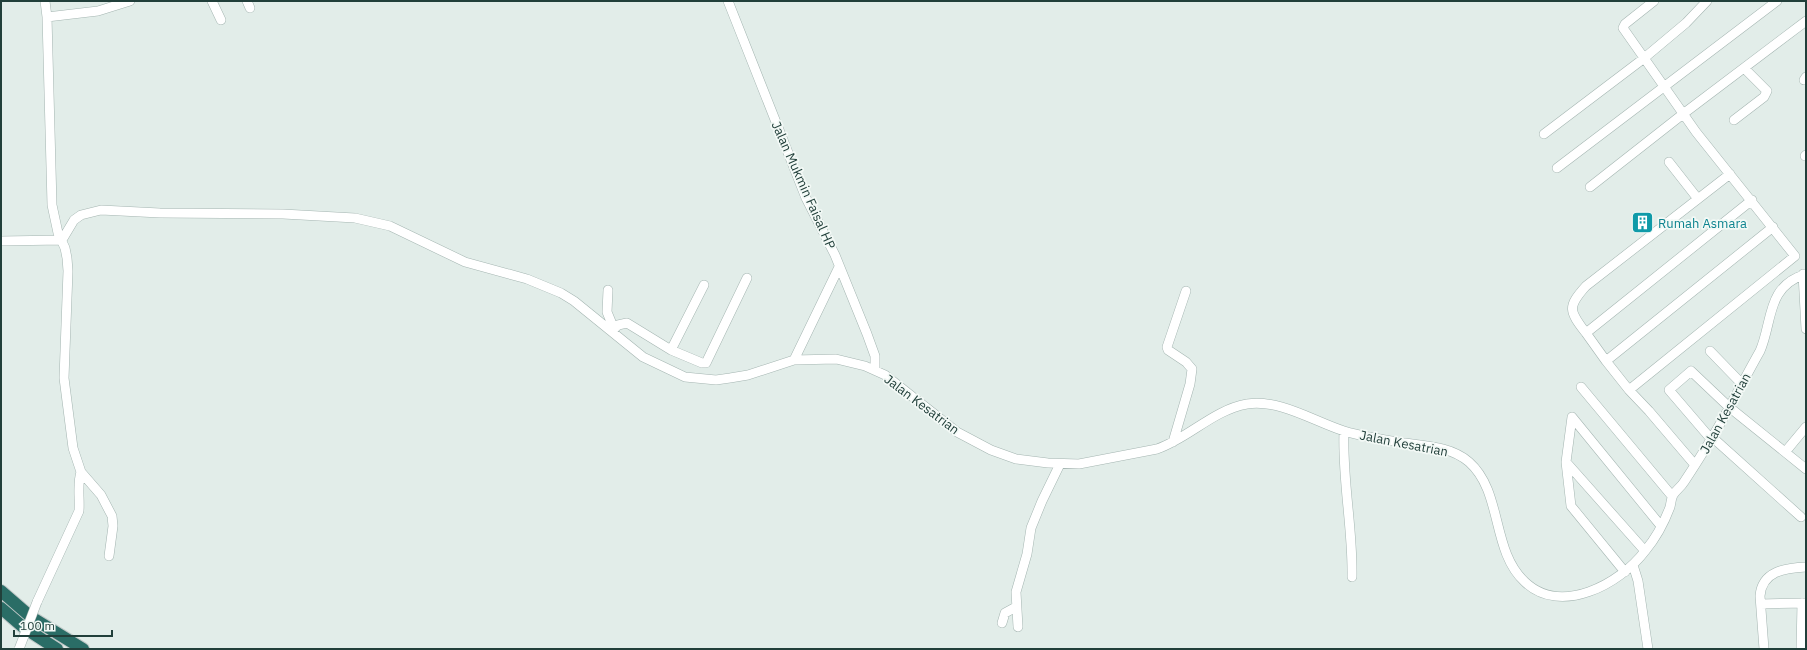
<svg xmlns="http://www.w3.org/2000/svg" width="1807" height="650" viewBox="0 0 1807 650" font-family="'IBM Plex Sans',sans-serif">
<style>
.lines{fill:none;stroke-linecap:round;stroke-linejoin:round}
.minor-casing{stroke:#a4b5b1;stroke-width:10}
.highway-casing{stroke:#c1c9c8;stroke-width:14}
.minor{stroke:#fff;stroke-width:9}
.highway{stroke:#2a6d66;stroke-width:12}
.minor-bridge-casing{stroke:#a4b5b1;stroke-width:10;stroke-linecap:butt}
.minor-bridge{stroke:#fff;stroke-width:9}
.labels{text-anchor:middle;stroke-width:3.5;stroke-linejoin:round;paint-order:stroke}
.street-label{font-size:13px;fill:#213f3a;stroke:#f3f9f6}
.culture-label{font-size:13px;fill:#0d838f;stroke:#f3f9f6;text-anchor:start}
</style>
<rect width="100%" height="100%" fill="#e2ede9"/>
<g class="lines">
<defs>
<path id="minor" d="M45 1 47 17 98 11 130 1
M212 1 221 20
M247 1 250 8
M728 1 806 198 835 255 867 334 875 356V370
M47 17 52 205 58 233 65 248 67 258 68 271 64 378 73 448 81 472 101 495 112 516 113 526 109 556
M1804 80 1806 77
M1734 120 1764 97 1767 91 1744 68
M1544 134 1643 59 1686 23 1707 1
M1805 156 1806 155
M1669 162 1698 199
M1557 168 1777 1
M1590 187 1683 114 1806 21
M1752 200 1586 333 1606 361 1773 227
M62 240 74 220 81 215 101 210 160 213 283 214 355 218 390 226 465 262 527 279 561 293 574 301 643 357 685 377 716 380 730 378 748 375 794 360 836 359 865 366 885 375 957 432 991 450 1016 459 1048 463 1079 464 1157 449C1189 438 1213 410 1247 404 1280 399 1313 421 1344 431 1364 437 1385 440 1405 443 1427 446 1452 447 1469 462 1503 492 1491 551 1525 582 1561 616 1620 584 1645 551 1656 538 1664 523 1670 507 1671 503 1671 499 1673 495 1676 490 1681 487 1684 482 1694 467 1704 451 1713 436 1730 408 1744 379 1760 351 1773 321 1766 286 1806 274
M1 241 62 240
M1803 274 1806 329
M608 290 607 312 614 329
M612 331 618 325 627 323 671 350 702 363H706L747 278
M1586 333C1569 311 1567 307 1586 286L1730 174
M671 350 704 285
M1710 351 1741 383
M794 360 839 267
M1606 361 1629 390 1795 256 1696 132 1623 28 1625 24 1654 1
M1581 387 1672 496
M1629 390 1649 411 1695 465
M1572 417 1566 462 1571 506 1625 572
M1572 417 1661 526
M1344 431C1342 480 1353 528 1352 577
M1712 437 1801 517
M1711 439 1669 390 1691 371 1729 407 1806 469
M1173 442 1190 384 1192 369 1186 362 1168 350 1167 347 1186 291
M1786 451 1806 427
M1566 462 1645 551
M1633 565 1638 581 1648 649
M37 602 79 511C80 498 77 484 81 472
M1761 604 1806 603
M1002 623 1005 613 1016 607
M1018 627 1016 592 1027 554 1031 528 1042 501 1060 464
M1764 649 1760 596C1762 571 1785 568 1806 567
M1801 649 1802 603"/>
<path id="highway" d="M1 591 31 617 83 649
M1 608 23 627 57 649"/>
</defs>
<use href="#minor" class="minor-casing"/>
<use href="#highway" class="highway-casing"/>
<use href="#minor" class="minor"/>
<use href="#highway" class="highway"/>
<defs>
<path id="minor-bridge" d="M19 649 37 602"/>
</defs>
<use href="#minor-bridge" class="minor-bridge-casing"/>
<use href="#minor-bridge" class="minor-bridge"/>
</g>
<defs>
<symbol id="building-square" viewBox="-11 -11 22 22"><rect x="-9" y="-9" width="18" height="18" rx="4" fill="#0f9aa8" stroke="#f3f9f6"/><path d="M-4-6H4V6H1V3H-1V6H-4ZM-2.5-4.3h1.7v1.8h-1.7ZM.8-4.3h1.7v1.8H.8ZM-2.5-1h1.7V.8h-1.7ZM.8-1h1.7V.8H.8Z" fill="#fff"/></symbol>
</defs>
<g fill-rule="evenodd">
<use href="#building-square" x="1630" y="210" width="25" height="25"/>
</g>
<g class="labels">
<g class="street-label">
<text transform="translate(804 185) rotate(66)" y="5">Jalan Mukmin Faisal HP</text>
<text transform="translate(922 404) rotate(37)" y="5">Jalan Kesatrian</text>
<text transform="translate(1725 413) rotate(-61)" y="5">Jalan Kesatrian</text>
<text transform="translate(1404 443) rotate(11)" y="5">Jalan Kesatrian</text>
</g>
<g class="culture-label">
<text x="1658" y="228">Rumah Asmara</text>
</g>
</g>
<rect width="1807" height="650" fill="none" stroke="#213f3a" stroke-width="4"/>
<path d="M14 630v6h98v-6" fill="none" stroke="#213f3a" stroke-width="2"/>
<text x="20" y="630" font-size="12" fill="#213f3a" stroke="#f3f9f6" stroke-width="3" paint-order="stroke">100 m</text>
</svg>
